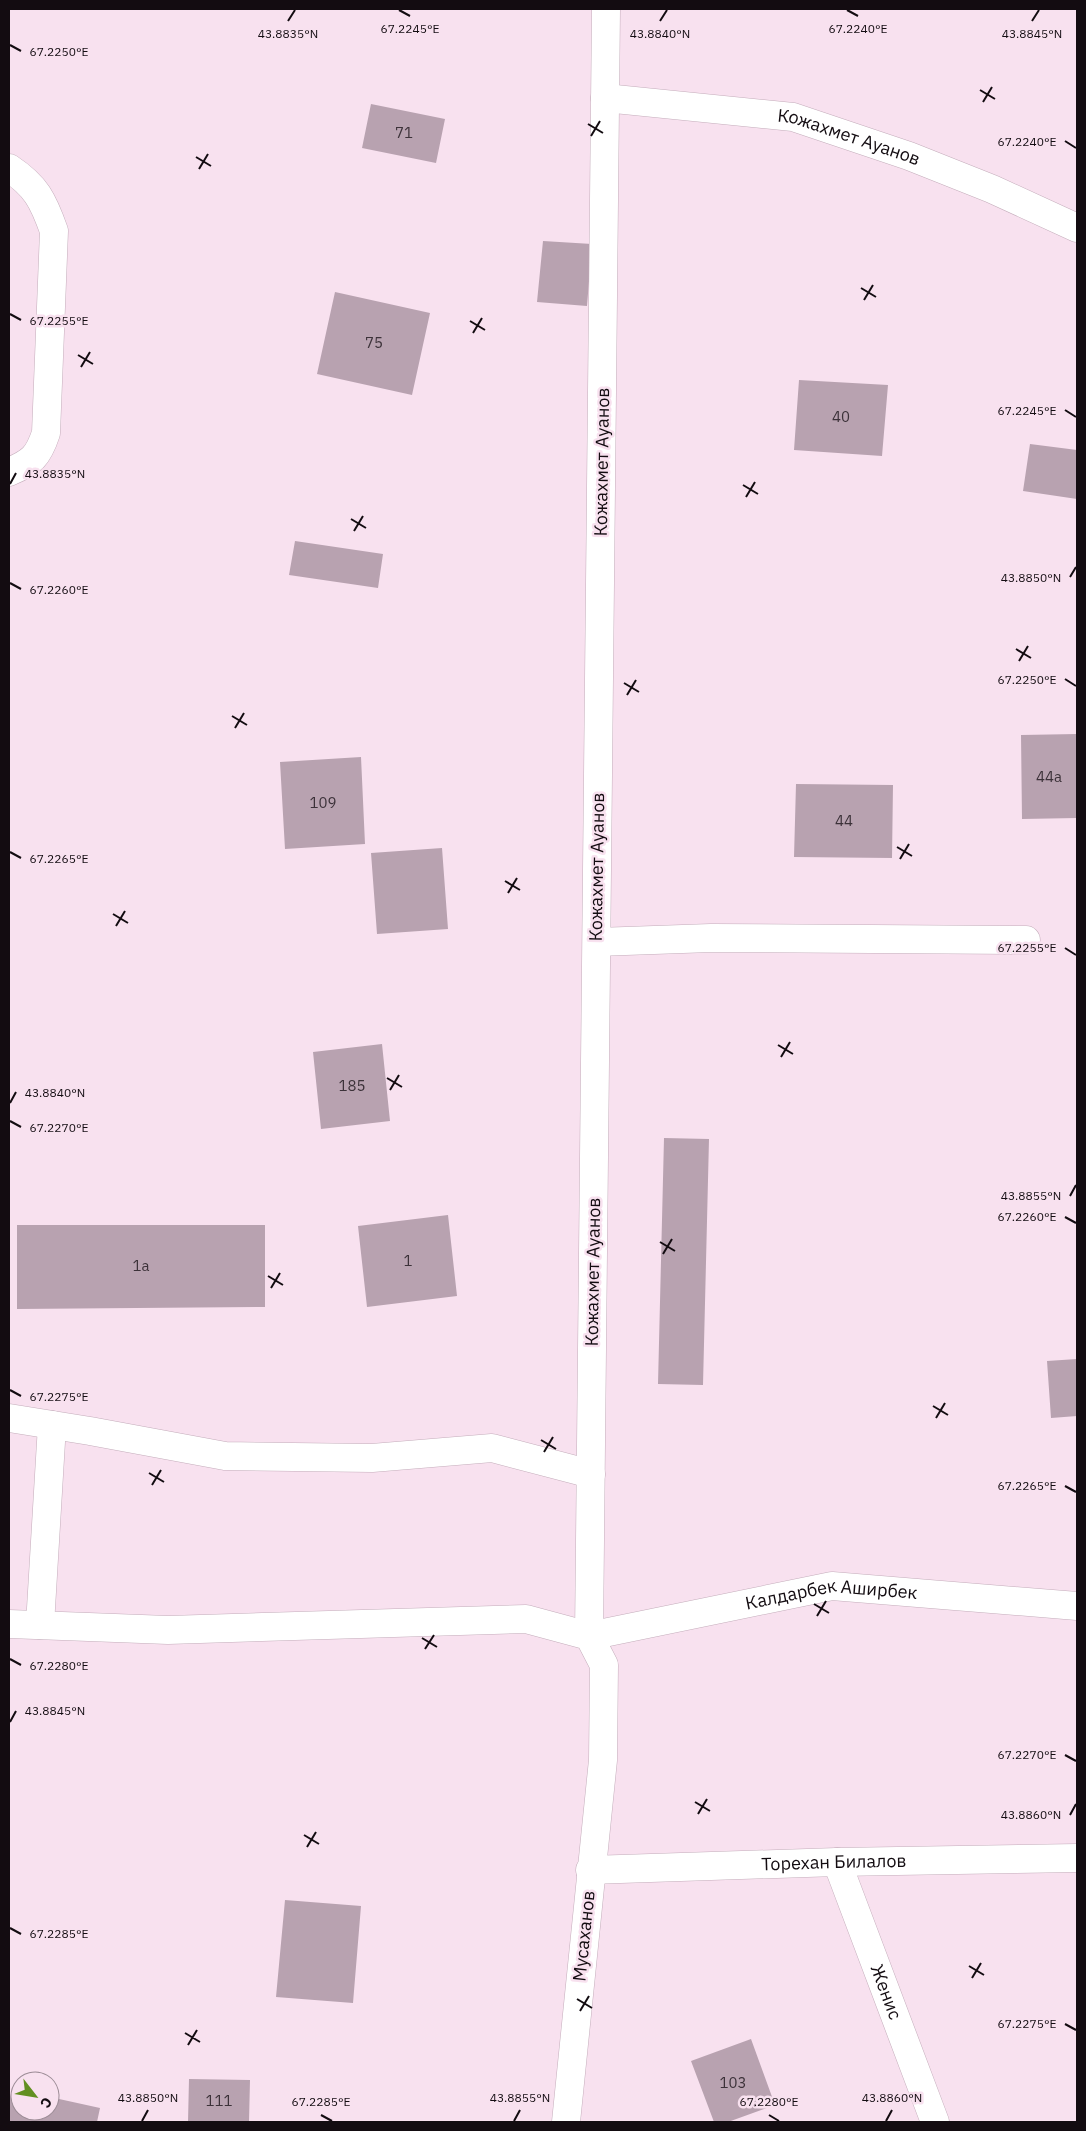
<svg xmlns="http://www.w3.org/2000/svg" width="1086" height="2131" viewBox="0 0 1086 2131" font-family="'IBM Plex Sans',sans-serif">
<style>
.building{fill:#b8a2b0}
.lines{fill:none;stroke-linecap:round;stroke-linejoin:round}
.minor-casing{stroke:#c4adbb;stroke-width:29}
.minor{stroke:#fff;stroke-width:28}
.ticks{fill:none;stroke:#130c11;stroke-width:2}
.labels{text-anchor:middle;stroke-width:5;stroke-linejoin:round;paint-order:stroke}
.number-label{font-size:15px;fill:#3c3239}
.street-label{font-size:18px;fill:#130c11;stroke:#f8e1ef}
.ticks-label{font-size:12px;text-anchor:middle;fill:#130c11;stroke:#f8e1ef;stroke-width:5;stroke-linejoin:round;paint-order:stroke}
</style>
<rect width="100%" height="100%" fill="#f8e1ef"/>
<path class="building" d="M371 104 445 119 436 163 362 148Z
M543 241 592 244 587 306 537 302Z
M335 292 430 313 412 395 317 374Z
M799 380 888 385 882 456 794 450Z
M1030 444 1077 450V499L1023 491Z
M295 541 383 554 378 588 289 575Z
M1077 734V818L1022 819 1021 735Z
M361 757 365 844 285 849 280 762Z
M796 784 893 785 892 858 794 857Z
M442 848 448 929 377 934 371 853Z
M382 1044 390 1121 321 1129 313 1052Z
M664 1138 709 1139 703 1385 658 1384Z
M448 1215 457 1296 367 1307 358 1226Z
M17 1225H265V1307L17 1309Z
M1077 1359V1416L1051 1418 1047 1361Z
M285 1900 361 1906 353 2003 276 1997Z
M751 2039 775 2105 728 2122H714L691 2061Z
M189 2079 250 2080 249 2122H188Z
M12 2088 20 2090V2111H50V2097L100 2108 97 2122H9V2103Z"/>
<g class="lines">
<defs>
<g id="minor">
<path id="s1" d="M606 9 589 1636 832 1586 1077 1606"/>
<path id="s2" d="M605 98 793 117 909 156 992 189 1077 228"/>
<path d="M9 168C36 186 43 200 54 231L46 433C38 457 32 462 9 472"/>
<path d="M597 942 711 938 1026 940"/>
<path d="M9 1418 90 1431 225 1456 372 1458 492 1448 591 1474"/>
<path d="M9 1624 168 1630 526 1619 589 1636 604 1665 603 1760 566 2122"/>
<path d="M40 1625 52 1425"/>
<path id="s3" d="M837 1862 935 2122"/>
<path id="s4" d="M590 1870 837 1862 1077 1858"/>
</g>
</defs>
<use href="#minor" class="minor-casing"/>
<use href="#minor" class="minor"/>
</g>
<path class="ticks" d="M399 10 410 16M847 10 858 16M288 21 295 10M660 21 667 10M1032 21 1039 10M10 45 21 51M980 90 995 99M983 102 992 87M588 124 603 133M591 136 600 121M1065 141 1076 148M196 157 211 166M199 169 208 154M861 288 876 297M864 300 873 285M10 314 21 320M470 321 485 330M473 333 482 318M78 355 93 364M81 367 90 352M1065 410 1076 417M10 484 16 473M743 485 758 494M746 497 755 482M351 519 366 528M354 531 363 516M1070 577 1076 567M10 583 21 589M1016 649 1031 658M1019 661 1028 646M1065 679 1076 686M624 683 639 692M627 695 636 680M232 716 247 725M235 728 244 713M897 847 912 856M10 852 21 858M900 859 909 844M505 881 520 890M508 893 517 878M113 914 128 923M116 926 125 911M1065 948 1076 955M778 1045 793 1054M781 1057 790 1042M387 1078 402 1087M390 1090 399 1075M10 1103 16 1092M10 1121 21 1127M1070 1196 1076 1185M1065 1217 1076 1223M660 1242 675 1251M663 1254 672 1239M268 1276 283 1285M271 1288 280 1273M10 1390 21 1396M933 1406 948 1415M936 1418 945 1403M541 1440 556 1449M544 1452 553 1437M149 1473 164 1482M152 1485 161 1470M1065 1486 1076 1492M814 1604 829 1613M817 1616 826 1601M422 1638 437 1647M425 1649 434 1635M10 1659 21 1665M10 1722 16 1711M1065 1755 1076 1761M695 1802 710 1811M698 1814 707 1799M1070 1815 1076 1804M304 1835 319 1844M307 1847 316 1832M10 1928 21 1934M969 1966 984 1975M972 1978 981 1963M577 1999 592 2008M580 2011 589 1996M1065 2024 1076 2030M185 2033 200 2042M188 2045 197 2030M321 2115 332 2121M769 2115 779 2121M142 2121 148 2110M514 2121 520 2110M886 2121 892 2110"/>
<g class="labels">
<g class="number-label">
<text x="404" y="138">71</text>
<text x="374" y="348">75</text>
<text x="841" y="422">40</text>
<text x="1049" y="782">44а</text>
<text x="323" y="808">109</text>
<text x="844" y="826">44</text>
<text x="352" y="1091">185</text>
<text x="408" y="1266">1</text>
<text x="141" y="1271">1а</text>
<text x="733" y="2088">103</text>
<text x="219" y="2106">111</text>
</g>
<g class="street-label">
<text dy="6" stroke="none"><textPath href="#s2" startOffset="248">Кожахмет Ауанов</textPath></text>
<text transform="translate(602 462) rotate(-89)" y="6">Кожахмет Ауанов</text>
<text transform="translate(597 867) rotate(-89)" y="6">Кожахмет Ауанов</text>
<text transform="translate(593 1272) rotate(-89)" y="6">Кожахмет Ауанов</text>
<text dy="6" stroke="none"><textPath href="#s1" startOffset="1874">Калдарбек Аширбек</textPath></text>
<text dy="6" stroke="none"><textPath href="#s4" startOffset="244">Торехан Билалов</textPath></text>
<text transform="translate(584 1936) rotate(-84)" y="6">Мусаханов</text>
<text dy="6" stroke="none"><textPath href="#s3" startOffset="139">Женис</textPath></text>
</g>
</g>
<g class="ticks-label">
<text x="410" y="33">67.2245°E</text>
<text x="858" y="33">67.2240°E</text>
<text x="288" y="38">43.8835°N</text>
<text x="1032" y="38">43.8845°N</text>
<text x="660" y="38">43.8840°N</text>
<text x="59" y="56">67.2250°E</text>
<text x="1027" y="146">67.2240°E</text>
<text x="59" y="325">67.2255°E</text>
<text x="1027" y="415">67.2245°E</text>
<text x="55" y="478">43.8835°N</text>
<text x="1031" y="582">43.8850°N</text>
<text x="59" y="594">67.2260°E</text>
<text x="1027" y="684">67.2250°E</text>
<text x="59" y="863">67.2265°E</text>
<text x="1027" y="952">67.2255°E</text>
<text x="55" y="1097">43.8840°N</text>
<text x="59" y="1132">67.2270°E</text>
<text x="1031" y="1200">43.8855°N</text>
<text x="1027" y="1221">67.2260°E</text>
<text x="59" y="1401">67.2275°E</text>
<text x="1027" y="1490">67.2265°E</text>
<text x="59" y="1670">67.2280°E</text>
<text x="55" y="1715">43.8845°N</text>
<text x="1027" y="1759">67.2270°E</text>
<text x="1031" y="1819">43.8860°N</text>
<text x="59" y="1938">67.2285°E</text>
<text x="1027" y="2028">67.2275°E</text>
<text x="148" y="2102">43.8850°N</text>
<text x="520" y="2102">43.8855°N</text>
<text x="892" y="2102">43.8860°N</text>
<text x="321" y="2106">67.2285°E</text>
<text x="769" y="2106">67.2280°E</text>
</g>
<rect width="1086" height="2131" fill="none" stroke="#130c11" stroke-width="20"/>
<g transform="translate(35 2096) rotate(121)"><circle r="24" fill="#f8e1ef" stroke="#9c8c96"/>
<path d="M0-4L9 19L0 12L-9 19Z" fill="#628f21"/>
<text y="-8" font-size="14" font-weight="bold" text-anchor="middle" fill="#130c11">С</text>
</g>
</svg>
